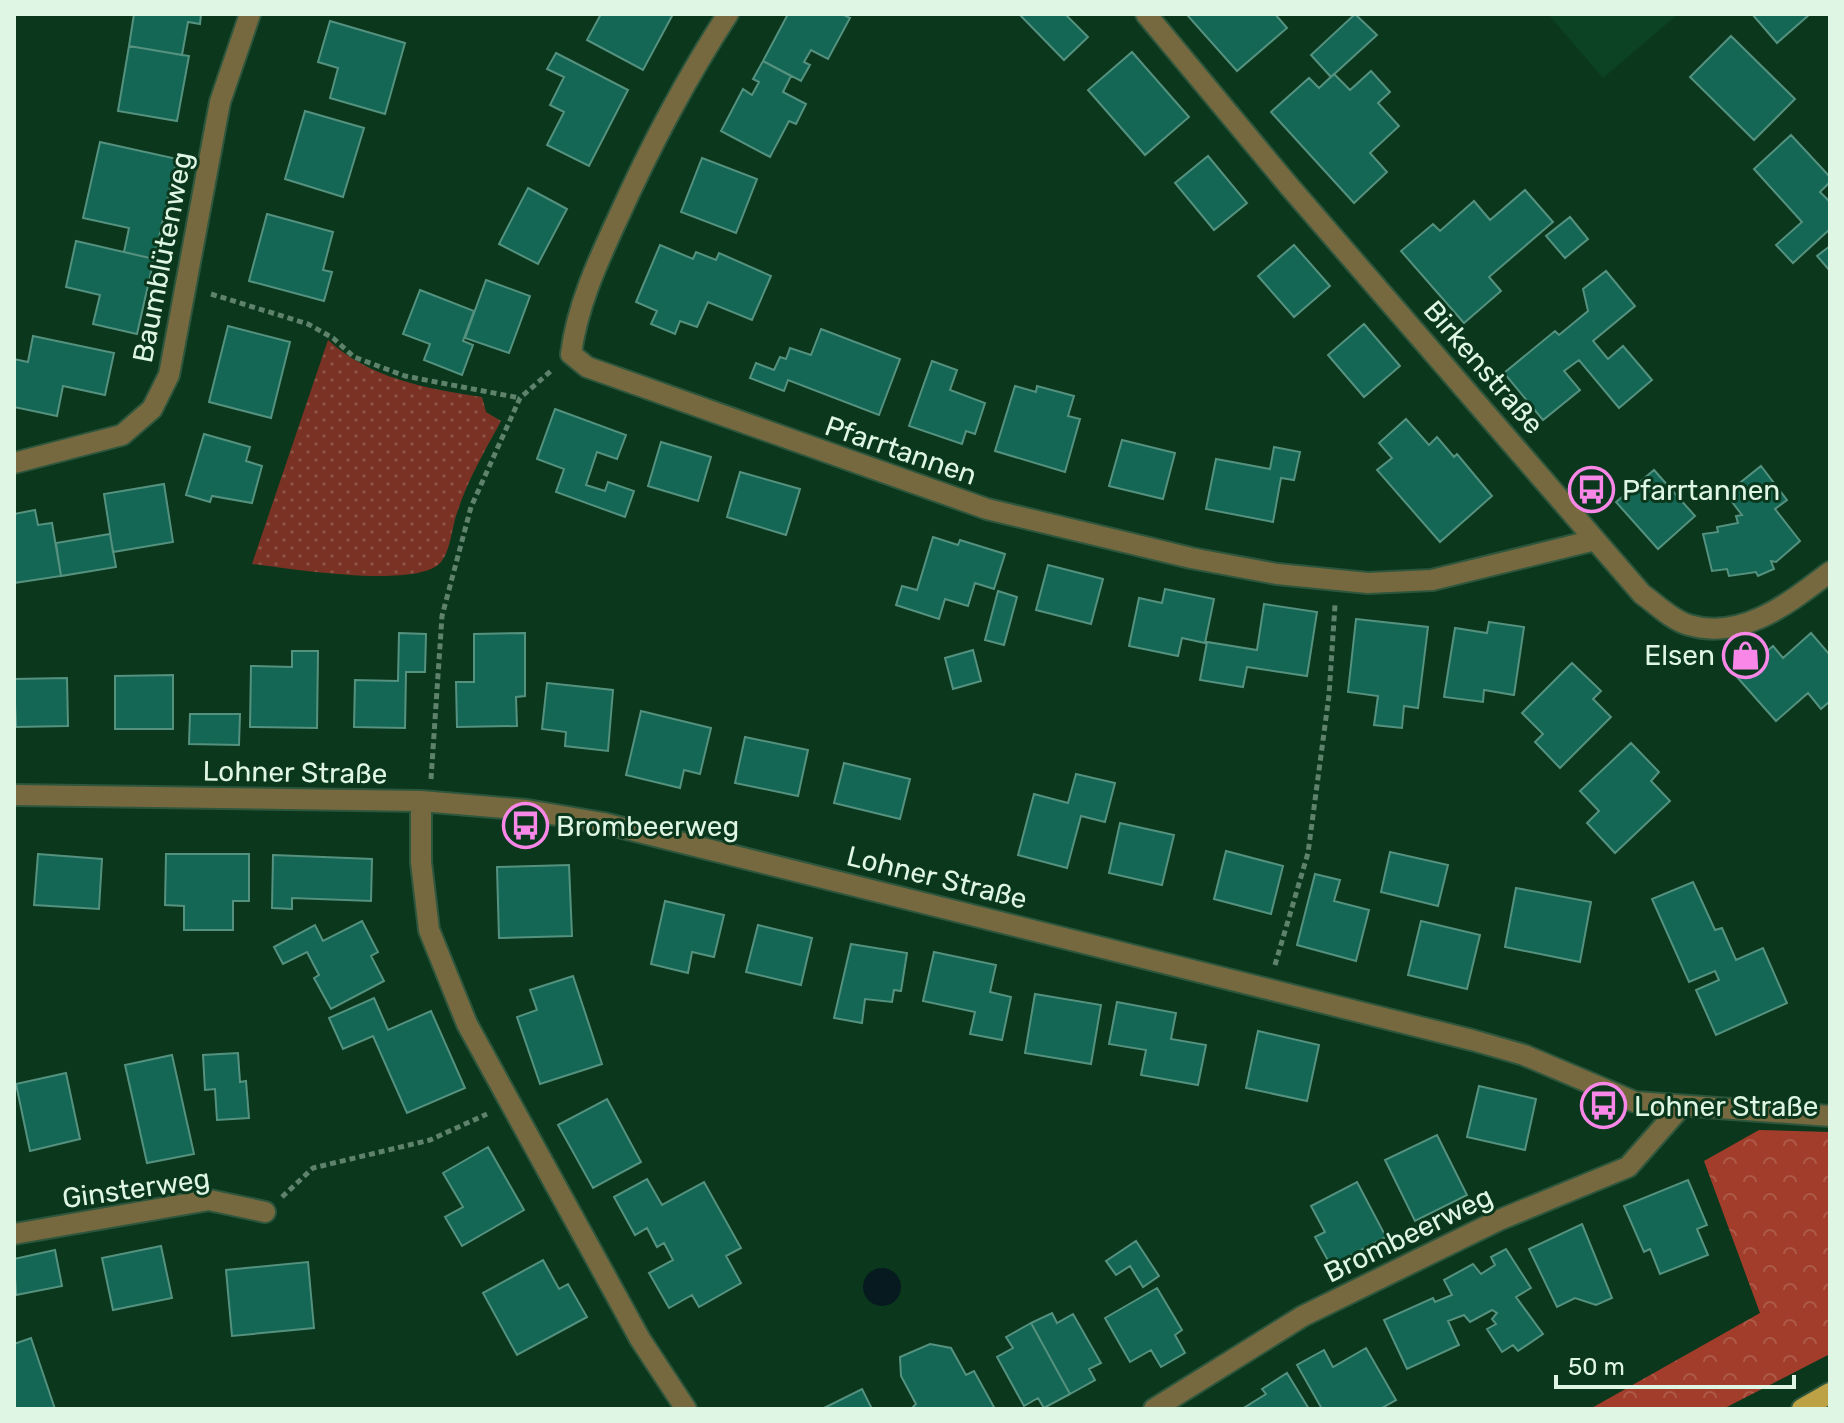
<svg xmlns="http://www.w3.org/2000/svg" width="1844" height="1423" viewBox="0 0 1844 1423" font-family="Rubik,sans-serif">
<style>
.built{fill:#0b4324}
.grass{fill:url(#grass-dots)}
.forest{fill:url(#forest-crowns)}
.water{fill:#061a1f}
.building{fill:#146754;stroke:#55917f;stroke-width:2}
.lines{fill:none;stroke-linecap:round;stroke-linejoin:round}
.minor-casing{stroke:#2d563d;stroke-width:24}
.major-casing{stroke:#2d563d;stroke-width:24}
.path{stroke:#5e826b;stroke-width:5;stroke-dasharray:6 4;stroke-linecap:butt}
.minor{stroke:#76693f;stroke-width:20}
.major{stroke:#bda245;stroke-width:20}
.labels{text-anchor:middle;stroke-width:6;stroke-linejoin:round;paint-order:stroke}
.street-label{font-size:28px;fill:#dff6e4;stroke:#0b381d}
.poi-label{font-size:28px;fill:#dff6e4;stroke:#0b381d;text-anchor:start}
</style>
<defs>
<pattern id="grass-dots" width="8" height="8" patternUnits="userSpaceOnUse" patternTransform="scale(2)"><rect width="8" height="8" fill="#7a3224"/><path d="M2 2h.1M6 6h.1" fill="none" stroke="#8c5044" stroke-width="1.8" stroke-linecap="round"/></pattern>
<pattern id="forest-crowns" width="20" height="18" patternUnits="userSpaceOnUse" patternTransform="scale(2)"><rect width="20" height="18" fill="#a13d2a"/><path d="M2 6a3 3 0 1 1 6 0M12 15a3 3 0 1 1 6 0" fill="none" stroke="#ae5a49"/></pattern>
</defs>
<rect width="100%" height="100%" fill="#0b381d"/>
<path class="built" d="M1548 14H1678L1603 78Z"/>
<path class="grass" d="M328 340C369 378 427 389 482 397L486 412 501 421C486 449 468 479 458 510 452 525 451 550 441 562 417 590 289 568 252 564Z"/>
<path class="forest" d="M1759 1130 1830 1132V1354L1723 1409H1590L1760 1313 1704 1161Z"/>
<path class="water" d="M863 1287a19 19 0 1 1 38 0a19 19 0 1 1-38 0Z"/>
<path class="building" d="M134 14H201L200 24 188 22 182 55 129 46Z
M601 14H667L672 16 643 70 587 40Z
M788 14H842L850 18 828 59 811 50 804 62 810 65 801 81 763 61Z
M1019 14H1065L1088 37 1064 60Z
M1191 14H1275L1287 28 1237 71 1188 16Z
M1355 14 1377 35 1331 77 1311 55Z
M1752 14H1810L1777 43Z
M330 21 405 43 385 114 330 98 338 68 318 62Z
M1731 36 1795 99 1754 140 1690 77Z
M129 46 189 56 177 121 118 111Z
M1132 52 1189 117 1145 155 1088 90Z
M556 53 628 90 589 166 547 145 564 112 550 105 564 77 547 69Z
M763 61 791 76 783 92 806 104 796 124 789 121 770 157 721 131 743 89 752 95 759 82 753 79Z
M1371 71 1390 92 1378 103 1399 126 1370 153 1387 172 1354 203 1271 112 1309 78 1319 88 1334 74 1350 90Z
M305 111 364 128 343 197 285 179Z
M1791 135 1830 177V182L1820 192 1830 202V229L1793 263 1776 245 1802 222 1754 169Z
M100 142 177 159 154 259 124 252 129 228 83 218Z
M1208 156 1247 203 1214 230 1175 183Z
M702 158 757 179 736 233 681 212Z
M528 188 567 209 538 264 499 244Z
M1525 190 1553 222 1489 277 1501 291 1464 323 1401 251 1433 224 1440 231 1474 201 1490 220Z
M267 214 333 232 323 270 332 272 324 301 249 281Z
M1570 217 1588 239 1565 258 1546 236Z
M76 241 154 259 137 334 93 324 100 295 66 287Z
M660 245 693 259 696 252 716 260 719 253 771 276 752 320 708 302 697 327 680 321 675 334 651 324 657 311 636 302Z
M1294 245 1330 286 1294 317 1258 276Z
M1830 246V271L1817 256Z
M1606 271 1635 306 1593 341 1608 359 1623 346 1652 380 1619 408 1579 360 1564 371 1580 390 1543 420 1504 373 1555 331 1559 335 1588 311 1583 289Z
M486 280 530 296 509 353 465 338Z
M420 290 474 311 463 341 473 345 462 375 424 360 430 344 403 334Z
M1364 324 1400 366 1364 397 1328 355Z
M228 326 290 342 271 418 209 402Z
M821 329 900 359 879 415 788 380 784 391 750 378 756 363 774 370 780 357 786 359 790 348 811 355Z
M33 336 114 353 105 395 63 386 57 416 14 407V359L28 362Z
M932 361 957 370 950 390 985 403 975 434 966 431 962 444 909 426Z
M1015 386 1036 392 1037 386 1074 396 1068 416 1080 419 1065 472 995 451Z
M555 409 626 435 617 459 597 452 586 485 605 491 608 482 634 491 625 517 556 492 564 469 537 459Z
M1406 419 1429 445 1437 437 1454 457 1457 454 1492 496 1440 542 1377 470 1392 458 1379 443Z
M204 434 250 447 246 461 262 466 252 503 212 496 210 502 186 495Z
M1122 440 1175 453 1163 499 1109 486Z
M661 442 711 457 698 501 648 486Z
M1274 447 1300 452 1294 480 1281 478 1273 522 1206 509 1216 459 1270 469Z
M1761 466 1787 500 1775 509 1800 541 1776 562 1771 561 1774 569 1758 576 1756 572 1729 576 1727 569 1712 571 1703 534 1718 532 1717 527 1738 523 1736 516 1742 515 1726 494Z
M1654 470 1695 516 1658 549 1616 502Z
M740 472 800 489 786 535 727 517Z
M164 484 173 542 113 552 104 494Z
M35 510 38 525 52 523 61 576 14 583V514Z
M110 534 116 567 61 576 56 543Z
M933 537 958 545 960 540 1005 554 994 589 975 583 968 606 945 599 939 619 896 605 902 586 917 590Z
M1048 565 1103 579 1091 624 1036 610Z
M1165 589 1214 599 1205 643 1182 638 1178 656 1129 646 1139 598 1162 603Z
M998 591 1017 597 1004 645 985 640Z
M1264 604 1317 612 1307 676 1247 667 1243 687 1200 680 1207 642 1257 650Z
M1356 619 1428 627 1418 708 1404 706 1402 728 1374 725 1378 696 1348 692Z
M1489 622 1524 627 1514 695 1484 690 1483 702 1444 697 1455 628 1487 633Z
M399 633 426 634 425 672H406L405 728 354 727 355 680 398 681Z
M525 633V696L516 697 517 726 457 727 456 682H474V634Z
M1811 633 1830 655V701L1821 709 1808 693 1776 721 1737 677 1773 646 1783 658Z
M973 650 981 681 953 689 945 658Z
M292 651H318L317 728 250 727 251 666 292 667Z
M1572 663 1601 691 1593 699 1611 717 1560 768 1535 742 1543 734 1522 713Z
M173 675V729H115V676Z
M67 678 68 726 16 727 14 679Z
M547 683 613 690 608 751 565 746 566 732 542 729Z
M641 711 711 728 700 774 684 770 680 788 626 775Z
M190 714H240L239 745 189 744Z
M745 737 808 750 798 796 735 783Z
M1631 743 1659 772 1651 781 1670 801 1615 853 1587 823 1599 811 1580 791Z
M844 763 910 779 900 819 834 803Z
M1076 774 1115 783 1105 822 1081 816 1067 868 1018 855 1034 794 1068 803Z
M1120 823 1174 835 1162 885 1109 873Z
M1226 851 1283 866 1271 914 1214 899Z
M1390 852 1448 865 1438 906 1381 892Z
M38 854 102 859 99 909 34 905Z
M166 854H249V901H233V930H184V906L165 905Z
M273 855 372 859 371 901 292 898V909L272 908Z
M569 865 572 936 499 938 497 867Z
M1315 874 1340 880 1334 901 1369 910 1356 961 1297 945Z
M1693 882 1715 930 1722 928 1736 960 1763 948 1787 1003 1716 1035 1696 990 1719 980 1715 971 1689 982 1652 899Z
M1516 888 1591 902 1580 962 1505 947Z
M665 901 724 915 714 957 692 952 688 973 651 964Z
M362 921 378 952 371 956 384 981 331 1009 314 978 319 975 307 952 283 964 274 947 315 925 323 941Z
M1421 921 1480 935 1467 989 1408 975Z
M758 925 812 938 801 985 746 972Z
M851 944 907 953 901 991 894 990 892 1002 865 999 862 1023 834 1018Z
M934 952 996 965 990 992 1011 997 1002 1040 970 1034 975 1012 923 1001Z
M573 976 602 1064 540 1084 517 1017 537 1010 530 990Z
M1035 994 1101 1005 1091 1064 1025 1053Z
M374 998 388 1030 431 1011 465 1088 407 1113 373 1036 343 1049 329 1018Z
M1117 1002 1176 1013 1171 1039 1206 1045 1198 1085 1141 1075 1146 1050 1109 1044Z
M1258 1031 1319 1045 1307 1101 1246 1088Z
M238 1053 240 1082 246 1081 249 1118 217 1120 215 1089 205 1090 203 1055Z
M172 1055 194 1154 147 1163 125 1065Z
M66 1073 80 1139 30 1151 16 1084Z
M1479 1086 1536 1099 1525 1150 1467 1137Z
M607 1099 641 1162 593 1188 558 1125Z
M1437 1135 1467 1195 1415 1221 1385 1160Z
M488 1147 524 1210 462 1246 445 1217 463 1207 443 1173Z
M647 1179 662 1205 704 1182 741 1248 726 1256 741 1283 699 1307 692 1295 669 1308 649 1273 673 1260 664 1243 657 1247 647 1228 635 1235 614 1197Z
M1688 1180 1707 1225 1697 1229 1708 1255 1660 1274 1650 1249 1644 1252 1624 1206Z
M1357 1182 1386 1237 1331 1266 1315 1237 1325 1232 1311 1206Z
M1582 1224 1612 1298 1596 1305 1575 1298 1557 1307 1529 1249Z
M1136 1241 1159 1276 1143 1287 1130 1266 1116 1275 1106 1261Z
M161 1246 172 1298 113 1310 102 1258Z
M1506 1249 1531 1288 1516 1297 1543 1334 1518 1351 1513 1345 1502 1352 1487 1329 1496 1324 1492 1319 1497 1313 1492 1310 1470 1322 1464 1315 1448 1321 1459 1345 1407 1369 1384 1320 1433 1298 1435 1302 1452 1295 1444 1280 1473 1264 1481 1274 1495 1265 1491 1257Z
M55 1250 62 1286 16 1295 14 1259Z
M543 1260 559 1289 568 1284 587 1317 517 1355 483 1293Z
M308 1262 314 1328 232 1336 226 1270Z
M1157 1288 1182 1330 1175 1335 1185 1353 1161 1367 1151 1350 1130 1362 1105 1318Z
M1052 1313 1057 1323 1073 1314 1101 1363 1089 1369 1095 1380 1070 1394 1031 1323Z
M1031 1323 1070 1394 1044 1408 1038 1398 1024 1406 997 1357 1013 1348 1006 1337Z
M31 1338 55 1409H14V1344Z
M930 1344 951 1348 966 1375 974 1371 995 1409H911L916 1404 901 1376 900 1357Z
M1366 1348 1396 1400 1380 1409H1322L1297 1365 1324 1350 1333 1367Z
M1287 1373 1309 1409H1242L1266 1394 1262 1389Z
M862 1389 872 1409H822Z"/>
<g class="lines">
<defs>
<path id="minor" d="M728 14C685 80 649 149 617 220 597 263 577 307 571 354L587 367 987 509 1191 558 1277 574 1368 583 1432 580 1595 540
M1146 14 1289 186 1642 594C1656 604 1673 621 1689 625 1743 641 1790 602 1830 572
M14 463 122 435 152 409 169 375 220 102 250 14
M14 795 421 801 527 810 603 823 1472 1040 1524 1055 1635 1102 1830 1116
M421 801V862L429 930 467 1024 640 1339 686 1409
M14 1234 209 1200 265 1212
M1154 1409 1303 1316 1499 1220 1628 1167 1680 1108"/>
<path id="major" d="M1802 1409 1830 1393"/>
</defs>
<use href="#minor" class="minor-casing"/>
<use href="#major" class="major-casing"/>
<path class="path" d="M211 294 308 324 333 338 354 357 405 376 520 398
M431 779 442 616 471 507 520 398 552 370
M1275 965 1308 853 1329 695 1335 605
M282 1197 313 1168 430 1140 487 1114"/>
<use href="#minor" class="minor"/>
<use href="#major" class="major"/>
</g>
<defs>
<symbol id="bus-ring" viewBox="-11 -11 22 22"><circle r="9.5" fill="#0b381d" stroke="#f987e8" stroke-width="1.5"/><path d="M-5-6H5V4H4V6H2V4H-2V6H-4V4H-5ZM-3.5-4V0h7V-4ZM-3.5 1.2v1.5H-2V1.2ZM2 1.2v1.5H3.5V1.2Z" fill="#f987e8"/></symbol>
<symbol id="shop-ring" viewBox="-11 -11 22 22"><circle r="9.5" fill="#0b381d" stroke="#f987e8" stroke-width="1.5"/><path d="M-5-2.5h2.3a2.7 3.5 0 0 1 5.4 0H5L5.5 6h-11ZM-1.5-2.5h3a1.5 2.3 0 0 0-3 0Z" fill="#f987e8"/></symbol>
</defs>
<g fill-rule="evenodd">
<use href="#bus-ring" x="1566" y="464" width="51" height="51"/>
<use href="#shop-ring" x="1720" y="630" width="51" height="51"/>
<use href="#bus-ring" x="500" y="800" width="51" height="51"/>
<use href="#bus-ring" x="1578" y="1080" width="51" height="51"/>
</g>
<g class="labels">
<g class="street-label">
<text transform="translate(162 257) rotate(-79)" y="10">Baumblütenweg</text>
<text transform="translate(1484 367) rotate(49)" y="10">Birkenstraße</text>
<text transform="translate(901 450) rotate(19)" y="10">Pfarrtannen</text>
<text transform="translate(295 772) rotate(1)" y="10">Lohner Straße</text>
<text transform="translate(937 877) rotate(14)" y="10">Lohner Straße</text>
<text transform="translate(136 1188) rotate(-8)" y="10">Ginsterweg</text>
<text transform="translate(1408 1234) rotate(-26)" y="10">Brombeerweg</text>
</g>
<g class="poi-label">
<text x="1622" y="500">Pfarrtannen</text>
<text x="1715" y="665" text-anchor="end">Elsen</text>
<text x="556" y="836">Brombeerweg</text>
<text x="1634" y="1116">Lohner Straße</text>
</g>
</g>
<rect width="1844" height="1423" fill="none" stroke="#dff6e4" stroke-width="32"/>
<path d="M1556 1375v12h238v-12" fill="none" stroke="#dff6e4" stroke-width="4"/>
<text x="1568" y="1375" font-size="24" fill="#dff6e4" stroke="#0b381d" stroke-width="6" paint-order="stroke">50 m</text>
</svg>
